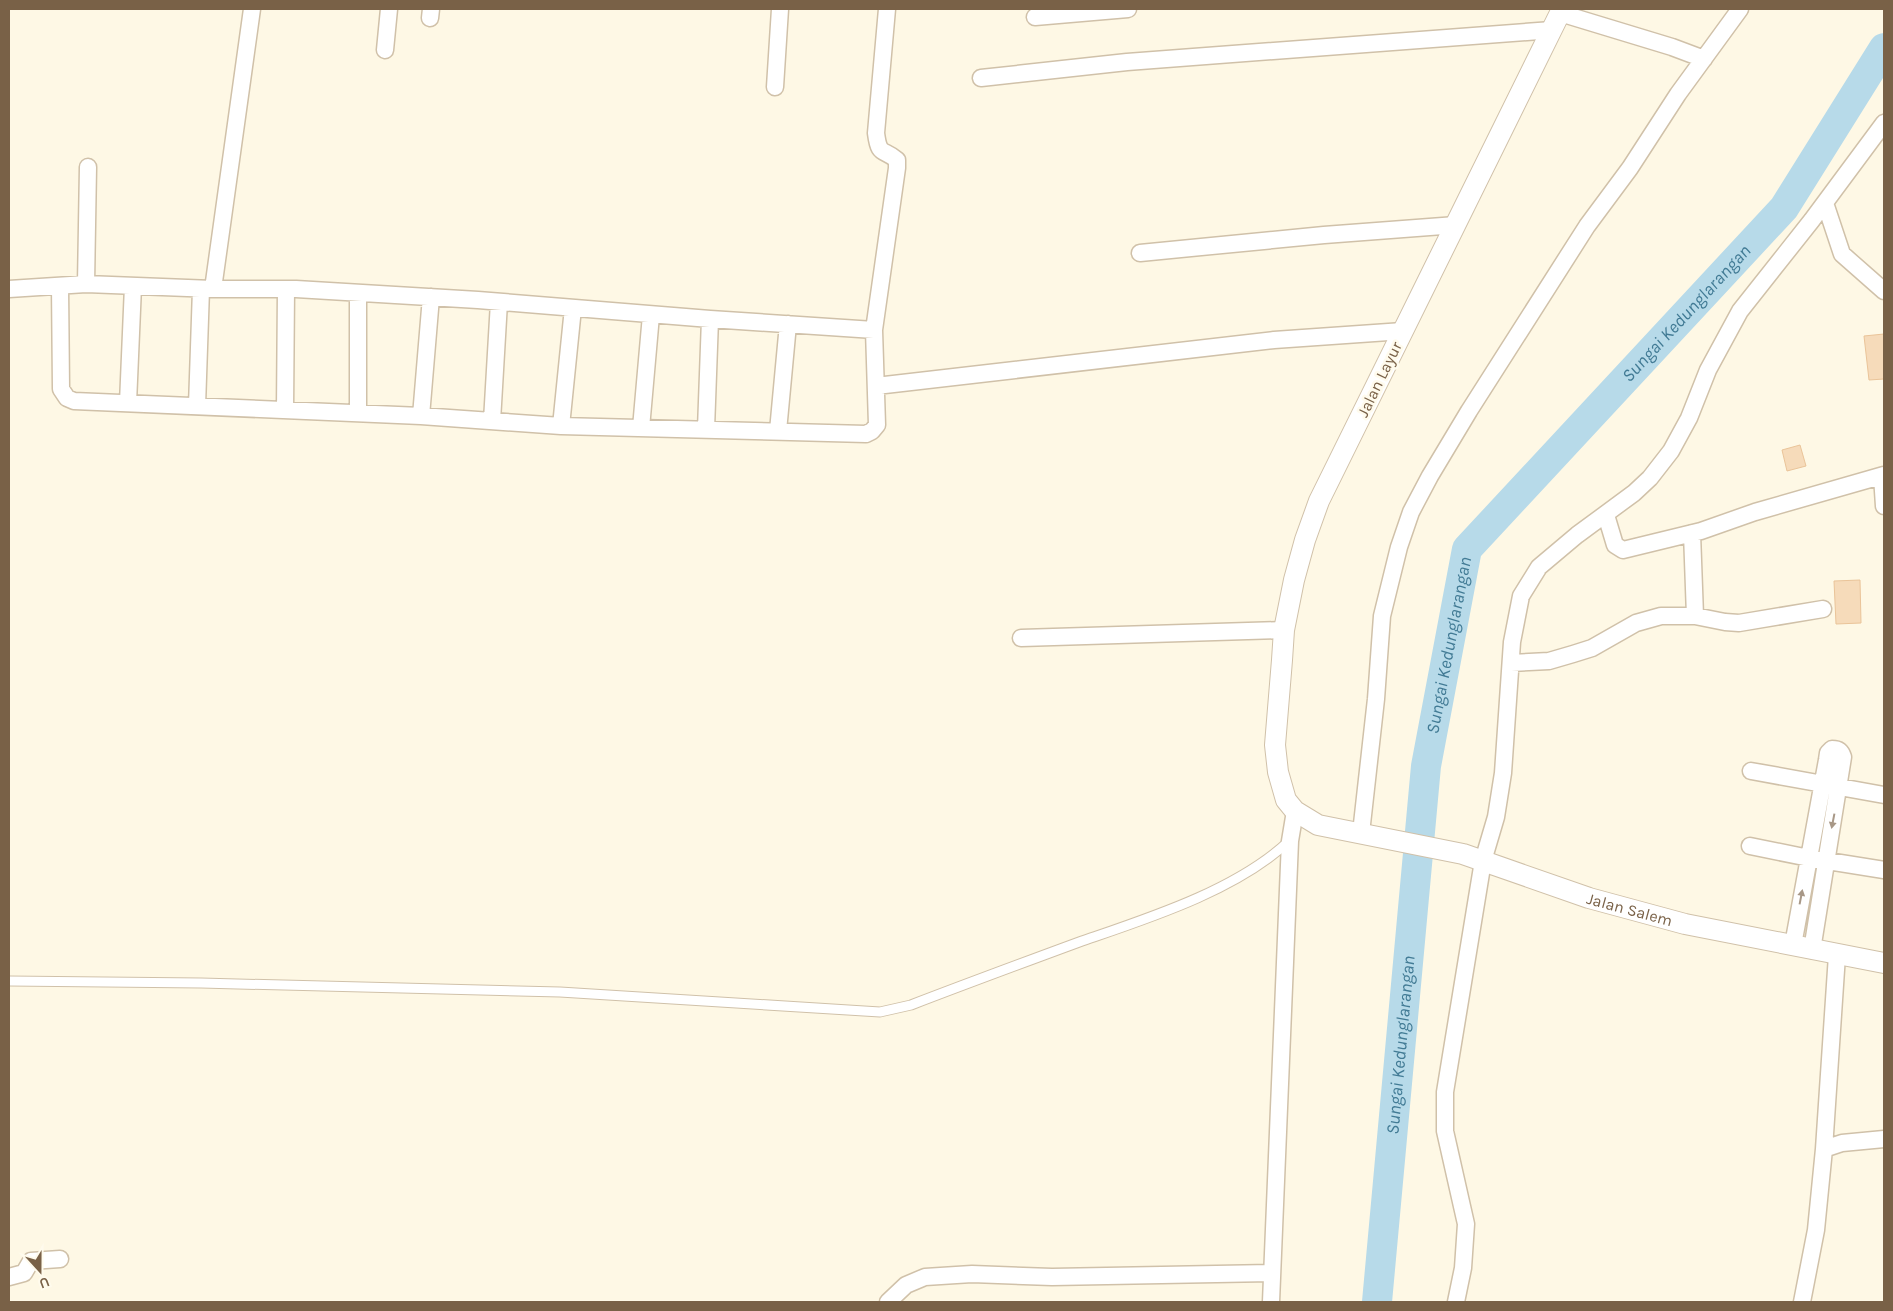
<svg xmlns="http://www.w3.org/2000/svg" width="1893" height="1311" viewBox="0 0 1893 1311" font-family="Karla,sans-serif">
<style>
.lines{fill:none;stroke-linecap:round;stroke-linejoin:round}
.river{stroke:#b7dae9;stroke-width:30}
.building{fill:#f6dbba;stroke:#eac499}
.service-casing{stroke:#d0c1a9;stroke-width:11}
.minor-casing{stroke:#d0c1a9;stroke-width:19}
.tertiary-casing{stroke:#d0c1a9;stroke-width:22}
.service{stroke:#fff;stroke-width:9}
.minor{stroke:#fff;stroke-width:16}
.tertiary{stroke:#fff;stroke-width:20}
.oneway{fill:#a89887}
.labels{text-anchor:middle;stroke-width:5;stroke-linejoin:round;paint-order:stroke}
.street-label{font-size:16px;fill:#796147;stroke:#fffbed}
.water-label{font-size:18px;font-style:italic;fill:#427b95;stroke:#fffbed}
</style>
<rect width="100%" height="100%" fill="#fef8e5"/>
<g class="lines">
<path class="river" id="s1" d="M1377 1302 1426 766 1467 549 1784 208 1884 48"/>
</g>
<path class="building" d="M1884 334V379L1869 380 1864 336Z
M1800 445 1806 466 1787 471 1782 450Z
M1860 580 1861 623 1836 624 1834 581Z"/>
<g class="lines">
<defs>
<path id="service" d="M9 981 201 983 560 992 880 1012 911 1005C968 983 1025 962 1082 941 1149 918 1237 890 1289 841"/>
<path id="minor" d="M1560 13 1672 47 1704 59
M1035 17 1128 9
M430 18 431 9
M385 50 389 9
M981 78 1127 62 1552 30
M775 87 780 9
M1825 203 1842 254 1884 291
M1140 253 1324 235 1456 225
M86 284 88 167
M60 286 61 389 67 398 74 401 421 416 561 426 866 434 872 431 877 425 874 330
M9 289 86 284 213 289H296L478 300 710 319 874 330 897 168V160C883 148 879 157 876 133L887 9
M213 289 252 9
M358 293V413
M876 386 1274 340 1403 331
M128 403 133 286
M197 406 201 289
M285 410 286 289
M421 416 431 297
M492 421 499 302
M561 426 573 308
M641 428 651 315
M706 429 710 319
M778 431 788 324
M1882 476 1884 506
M1606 515 1615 545 1623 550 1701 531 1755 512 1884 475
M1692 533 1695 616
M1021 638 1284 630
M1511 663 1549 661 1573 654 1592 648 1636 623 1661 616H1695L1725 622 1739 623 1823 609
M1751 771 1884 795
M1361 833 1376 699 1382 616 1399 547 1411 512 1430 476 1469 411 1587 226 1630 168 1678 94 1740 9
M1750 846 1809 858 1884 870
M1793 945 1827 760 1828 753 1832 749C1839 749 1841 751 1843 757L1812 950
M1824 1149 1837 955
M9 1277 24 1273 31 1261 60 1259
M888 1302 906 1285 925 1277 972 1274 1052 1277 1271 1273
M1271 1302 1290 841 1295 811
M1456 1302 1463 1268 1466 1224 1445 1131V1092L1483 861 1496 817 1503 773 1512 642 1521 596 1539 567 1577 535 1634 493 1650 478 1671 451 1689 418 1708 370 1740 311 1812 220 1884 123
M1802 1302 1816 1230 1824 1149 1842 1143 1884 1139"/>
<g id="tertiary">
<path id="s2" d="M1562 9 1319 501 1305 540 1294 580 1284 630 1282 660 1275 745 1278 772 1286 800 1295 811 1318 825 1463 854 1589 898 1685 924 1884 963"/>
</g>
</defs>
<use href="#service" class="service-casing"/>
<use href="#minor" class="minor-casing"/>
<use href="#tertiary" class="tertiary-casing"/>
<use href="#service" class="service"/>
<use href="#minor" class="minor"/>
<use href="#tertiary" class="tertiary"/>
</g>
<defs><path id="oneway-solid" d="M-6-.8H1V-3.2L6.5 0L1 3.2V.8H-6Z" transform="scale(1.25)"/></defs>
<g class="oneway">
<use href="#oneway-solid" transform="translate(1833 821) rotate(101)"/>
<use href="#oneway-solid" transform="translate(1801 897) rotate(-79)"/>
</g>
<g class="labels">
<g class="street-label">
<text transform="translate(1379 379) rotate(-64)" y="6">Jalan Layur</text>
<text dy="6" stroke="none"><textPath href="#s2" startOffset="1219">Jalan Salem</textPath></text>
</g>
<g class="water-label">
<text dy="6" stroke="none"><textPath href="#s1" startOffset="1081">Sungai Kedunglarangan</textPath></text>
<text dy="6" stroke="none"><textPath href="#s1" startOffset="661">Sungai Kedunglarangan</textPath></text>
<text dy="6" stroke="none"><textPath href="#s1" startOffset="258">Sungai Kedunglarangan</textPath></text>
</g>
</g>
<rect width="1893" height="1311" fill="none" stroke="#796147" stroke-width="20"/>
<g transform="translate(40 1271) rotate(159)" stroke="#fffbed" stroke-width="4" paint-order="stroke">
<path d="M0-4L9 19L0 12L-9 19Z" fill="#796147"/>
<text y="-8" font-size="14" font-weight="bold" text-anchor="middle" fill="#796147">U</text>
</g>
</svg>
